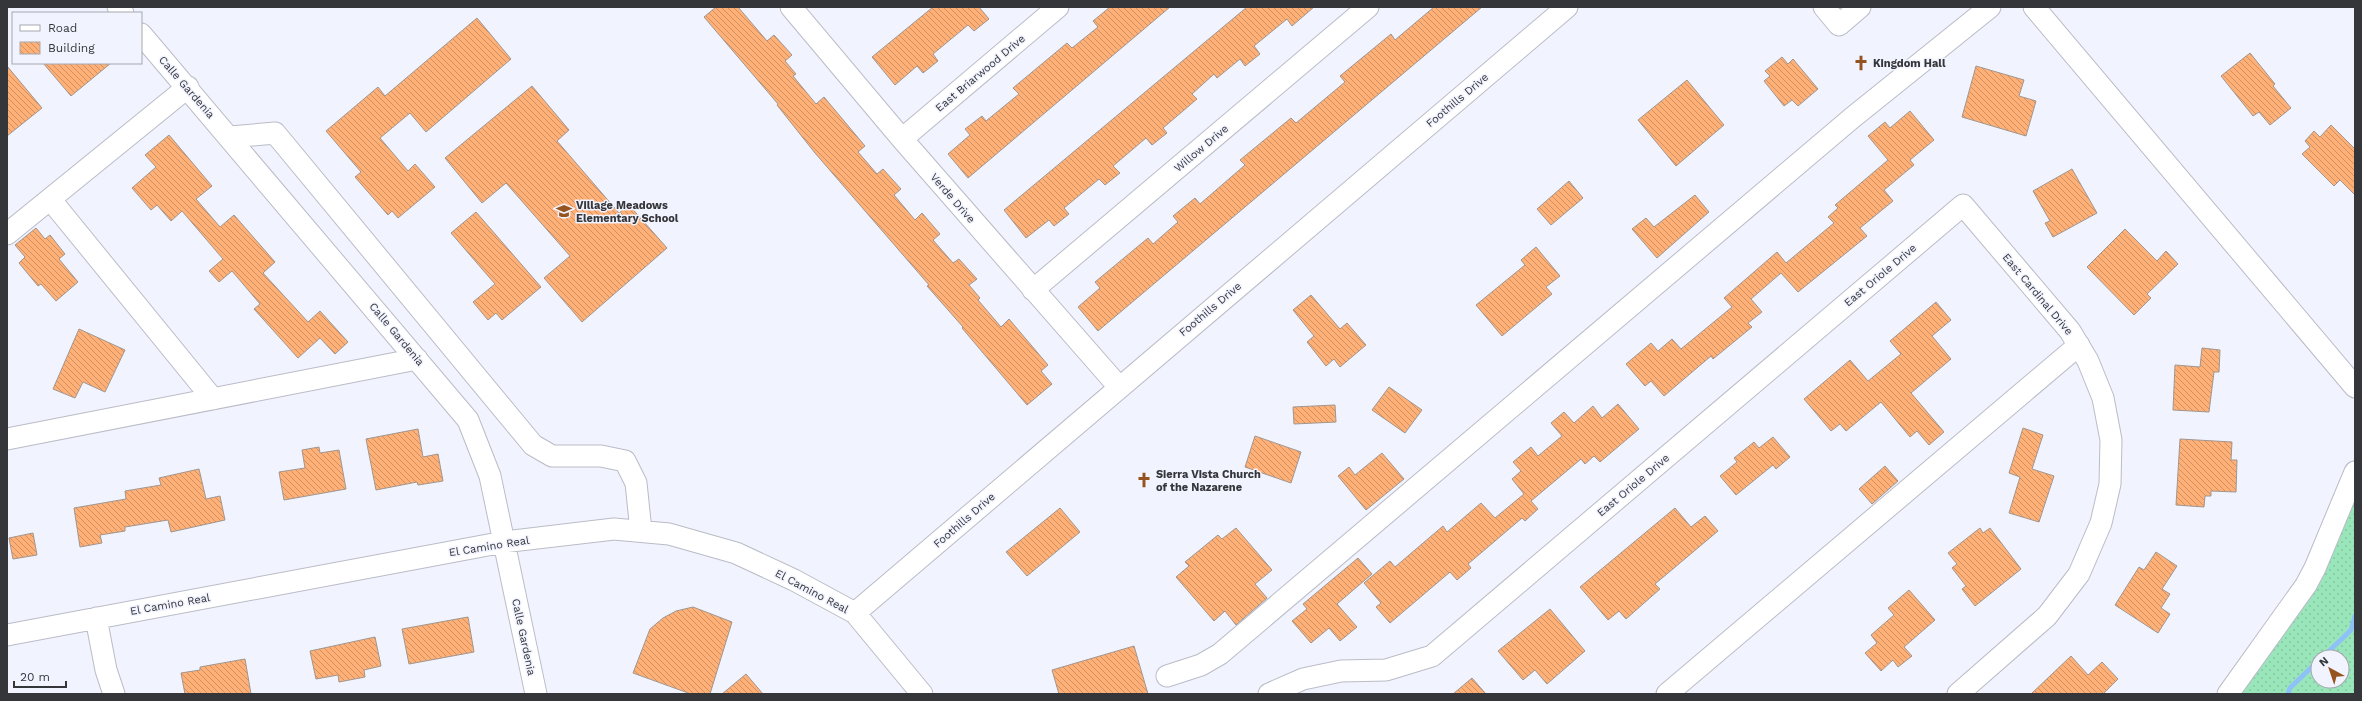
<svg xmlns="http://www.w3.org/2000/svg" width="2362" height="701" viewBox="0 0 2362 701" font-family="'Work Sans',sans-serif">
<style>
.grass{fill:url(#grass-dots);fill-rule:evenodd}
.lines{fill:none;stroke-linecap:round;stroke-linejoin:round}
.stream{stroke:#8ec2f7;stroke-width:5}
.building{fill:url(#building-back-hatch);stroke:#a0968f}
.minor-casing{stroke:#babcc7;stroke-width:23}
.minor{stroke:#fff;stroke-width:21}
.labels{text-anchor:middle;stroke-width:3;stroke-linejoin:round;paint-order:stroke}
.poi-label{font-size:11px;font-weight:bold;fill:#35363a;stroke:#f1f3fe;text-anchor:start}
.street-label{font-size:11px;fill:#35363a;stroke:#f1f3fe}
</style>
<defs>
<pattern id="grass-dots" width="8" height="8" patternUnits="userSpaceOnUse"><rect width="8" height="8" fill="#9ae6bb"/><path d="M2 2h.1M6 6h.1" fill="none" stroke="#85c6a2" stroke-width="1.8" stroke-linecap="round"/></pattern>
<pattern id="building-back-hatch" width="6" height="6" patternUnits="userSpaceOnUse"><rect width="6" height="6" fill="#ffb077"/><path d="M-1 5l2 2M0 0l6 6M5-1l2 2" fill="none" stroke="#cf9063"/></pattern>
</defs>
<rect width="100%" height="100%" fill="#f1f3fe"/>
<path class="grass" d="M2355 457V694H2220L2303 571ZM2318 657H2342V681H2318Z"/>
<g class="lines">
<path class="stream" d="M2323 657 2351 630 2355 616
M2288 694 2290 688 2318 661"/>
</g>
<path class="building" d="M716 7H738L767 41 774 35 792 55 785 61 796 74 793 76 816 104 824 97 865 146 858 152 877 174 883 169 901 189 894 195 915 220 922 213 940 234 933 240 953 263 959 259 977 279 969 285 980 298 978 300 1001 327 1009 319 1048 365 1041 371 1052 384 1027 405 962 328 963 327 927 286 929 285 815 153 777 105 778 104 704 17Z
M933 7H979L989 19 974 31 968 25 933 54 938 61 923 73 917 66 895 85 872 57Z
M1110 7H1170L968 178 948 154 970 135 965 129 982 116 986 121 1019 94 1013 88 1067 43 1072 48 1098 27 1093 21Z
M1247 7H1314L1292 26 1287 19 1254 46 1260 54 1245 66 1240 59 1217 78 1214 74 1192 94 1197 99 1163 128 1167 133 1152 145 1146 138 1113 166 1120 173 1105 185 1099 179 1064 208 1069 214 1054 226 1049 220 1026 238 1004 210Z
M1434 7H1482L1098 331 1078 307 1100 288 1095 282 1148 238 1153 244 1178 222 1173 216 1195 198 1200 204 1245 165 1240 160 1291 118 1296 123 1345 82 1340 76 1391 34 1395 40Z
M477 18 511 59 426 132 410 113 380 138 408 171 415 164 435 187 398 218 392 211 388 215 355 177 361 172 326 131 378 87 385 96Z
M2250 53 2275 84 2273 86 2291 108 2270 125 2259 112 2253 116 2221 76Z
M1782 57 1788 64 1793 59 1818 89 1798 106 1792 100 1784 106 1764 81 1770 76 1765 71Z
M43 63H111L71 96Z
M7 66 42 108 7 136Z
M1976 66 2024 80 2019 96 2036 101 2026 136 1962 117Z
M1687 80 1724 125 1676 166 1638 120Z
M532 86 569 130 557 141 619 213 629 205 667 248 582 322 544 278 570 256 506 183 482 203 445 158Z
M1910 111 1934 140 1910 160 1914 165 1884 190 1893 201 1860 228 1867 236 1798 292 1781 273 1751 299 1762 312 1748 323 1752 327 1713 359 1711 356 1664 396 1651 381 1645 386 1626 364 1651 343 1658 351 1672 339 1681 349 1732 307 1724 298 1777 252 1786 263 1834 223 1828 217 1838 208 1835 205 1888 160 1868 136 1885 122 1890 128Z
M2331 125 2355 149V195L2340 180 2334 186 2302 154 2310 147 2305 141 2314 131 2320 137Z
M169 135 212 186 196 199 220 227 234 215 275 262 263 273 308 322 320 311 348 342 335 354 320 338 298 358 254 309 260 304 232 271 219 282 209 271 223 259 182 211 171 221 157 205 151 210 132 188 156 167 145 155Z
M2072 169 2097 213 2053 237 2045 223 2050 221 2033 191Z
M1569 181 1583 198 1551 225 1537 209Z
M1695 195 1709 212 1657 258 1632 229 1646 218 1654 227Z
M476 212 541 287 502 320 496 313 488 320 473 302 495 284 451 233Z
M36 228 45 239 50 235 65 254 59 259 78 282 56 301 41 284 38 286 19 263 25 257 15 245Z
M2125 229 2157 261 2166 251 2178 264 2147 294 2151 298 2134 315 2087 267Z
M1536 247 1560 276 1546 287 1552 294 1502 336 1476 305 1525 265 1521 260Z
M1311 295 1340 329 1347 323 1366 345 1340 367 1334 359 1326 366 1307 342 1314 336 1293 310Z
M1936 302 1951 320 1932 336 1951 359 1911 393 1944 432 1929 445 1917 431 1910 437 1881 402 1846 431 1840 424 1831 431 1804 399 1850 360 1868 381 1901 354 1890 341Z
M79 329 125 350 105 392 83 382 75 398 53 389Z
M2202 348 2220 350 2219 372H2214L2209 412 2173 410 2175 365 2200 367Z
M1389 387 1422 410 1405 433 1372 410Z
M1618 404 1639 429 1600 462 1594 456 1585 464 1581 459 1531 501 1538 509 1525 521 1522 518 1468 564 1471 568 1457 580 1450 572 1390 623 1376 607 1381 603 1364 583 1390 561 1395 567 1443 526 1447 532 1481 503 1495 518 1524 494 1512 479 1521 471 1513 462 1531 447 1538 456 1562 436 1551 423 1564 412 1574 423 1593 406 1602 418Z
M1335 405 1336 422 1294 424 1293 407Z
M2023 428 2043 435 2032 469 2054 476 2039 522 2009 513 2020 477 2009 473Z
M418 429 423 457 438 454 443 481 418 485 417 482 376 490 366 439Z
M1255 436 1301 452 1291 483 1245 467Z
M1773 437 1790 457 1776 469 1773 465 1736 495 1720 476 1737 462 1734 458 1754 442 1759 448Z
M2180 439 2232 442 2231 460H2237L2236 492 2211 491V496H2205L2204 507 2176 505Z
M319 447 320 453 339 450 346 489 284 500 279 472 305 468 302 450Z
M1382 453 1404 479 1366 510 1338 476 1349 467 1355 475Z
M1885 466 1898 481 1872 504 1859 489Z
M199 469 206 499 220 496 225 520 171 532 168 520 125 527V531L100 535 102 543 80 547 74 508 126 499 125 491 161 485 159 478Z
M1060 508 1080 532 1027 576 1006 552Z
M1675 508 1691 527 1705 516 1718 531 1655 584 1660 589 1626 619 1619 611 1608 620 1580 587Z
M1236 528 1272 570 1255 584 1267 598 1236 625 1225 611 1214 621 1176 577 1189 566 1185 562 1218 535 1222 539Z
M1980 528 1983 533 1990 528 2021 569 1975 606 1962 589 1966 586 1952 568 1957 564 1948 553Z
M33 533 37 555 13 559 9 538Z
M2156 552 2177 566 2162 589 2170 594 2161 608 2170 614 2158 633 2115 605 2139 567 2144 570Z
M1358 558 1372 574 1337 604 1357 627 1340 641 1329 628 1311 643 1292 621 1307 609 1303 604Z
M1909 590 1935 620 1904 647 1912 656 1898 667 1893 660 1881 671 1865 653 1877 643 1871 635 1894 615 1888 608Z
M693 607 732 622 710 694H691L633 673 650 629 663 618 676 611Z
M1550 609 1585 651 1547 684 1535 670 1523 680 1498 651Z
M468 617 474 652 409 664 402 629Z
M375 637 381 666 364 670 365 677 339 682 338 675 316 679 310 651Z
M1134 646 1148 694H1059L1052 670Z
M2071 656 2088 675 2102 662 2118 679 2103 694H2031Z
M245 659 251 694H185L181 673 200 670V667Z
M746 674 763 694H722Z
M1472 678 1486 694H1453Z"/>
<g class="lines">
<defs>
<path id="minor" d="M118 7 123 13
M791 7 902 139 1119 387
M1824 7 1839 25 1860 7
M2034 7 2355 387
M141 34 468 420 490 476 536 694
M230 137 275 133 533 445 552 456H601L625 461 636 483 641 531
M902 139 1058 7
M50 199 213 399
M7 234 188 87
M1033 290 1368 7
M7 439 417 359
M855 613 1567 7
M96 618 106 670 114 694
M7 635 504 542 614 529 669 534 736 553 794 580 855 613 922 694
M1167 676 1201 665 1220 654 1852 118 1990 7
M1269 694 1303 679 1341 671 1386 670 1432 656 1963 205 2070 331 2088 361 2103 398 2111 440 2110 484 2101 523 2079 574 2047 616 1958 694
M1667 694 2079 345
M2228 694 2306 585 2315 568 2355 472"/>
</defs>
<use href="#minor" class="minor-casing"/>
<use href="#minor" class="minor"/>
</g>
<defs>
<symbol id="church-bare" viewBox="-9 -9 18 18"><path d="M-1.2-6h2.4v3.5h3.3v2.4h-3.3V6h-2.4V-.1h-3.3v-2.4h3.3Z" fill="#94531f" stroke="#f1f3fe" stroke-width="2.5" paint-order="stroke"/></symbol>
<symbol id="school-bare" viewBox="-9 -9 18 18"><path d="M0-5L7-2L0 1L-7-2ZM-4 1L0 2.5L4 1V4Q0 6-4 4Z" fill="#94531f" stroke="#f1f3fe" stroke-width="2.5" paint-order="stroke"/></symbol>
</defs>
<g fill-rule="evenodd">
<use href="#church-bare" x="1850" y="52" width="22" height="22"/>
<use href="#school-bare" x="553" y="200" width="22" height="22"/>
<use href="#church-bare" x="1133" y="469" width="22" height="22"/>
</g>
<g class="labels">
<g class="poi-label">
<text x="1873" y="67">Kingdom Hall</text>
<text x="576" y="209">Village Meadows<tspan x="576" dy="13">Elementary School</tspan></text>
<text x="1156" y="478">Sierra Vista Church<tspan x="1156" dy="13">of the Nazarene</tspan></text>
</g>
<g class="street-label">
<text transform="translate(980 73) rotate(-40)" y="4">East Briarwood Drive</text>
<text transform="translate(187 87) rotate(49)" y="4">Calle Gardenia</text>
<text transform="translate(1457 100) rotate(-40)" y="4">Foothills Drive</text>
<text transform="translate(1201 148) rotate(-40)" y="4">Willow Drive</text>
<text transform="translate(953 198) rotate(49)" y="4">Verde Drive</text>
<text transform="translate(1880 275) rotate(-40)" y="4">East Oriole Drive</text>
<text transform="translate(2038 294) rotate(50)" y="4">East Cardinal Drive</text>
<text transform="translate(1210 309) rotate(-40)" y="4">Foothills Drive</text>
<text transform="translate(397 334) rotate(50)" y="4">Calle Gardenia</text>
<text transform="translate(1633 485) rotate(-40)" y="4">East Oriole Drive</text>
<text transform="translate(964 520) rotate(-41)" y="4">Foothills Drive</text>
<text transform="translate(489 546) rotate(-9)" y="4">El Camino Real</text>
<text transform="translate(812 591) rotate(28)" y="4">El Camino Real</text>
<text transform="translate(170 604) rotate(-10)" y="4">El Camino Real</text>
<text transform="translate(524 637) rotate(78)" y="4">Calle Gardenia</text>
</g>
</g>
<rect width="2362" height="701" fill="none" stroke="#35363a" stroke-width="16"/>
<rect x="12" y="12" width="130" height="52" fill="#f1f3fe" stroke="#a6a7b0"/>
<rect x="20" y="25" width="20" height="6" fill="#ffffff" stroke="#a6a7b0"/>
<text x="48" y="32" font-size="12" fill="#35363a">Road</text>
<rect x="20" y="42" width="20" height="12" fill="url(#building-back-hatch)" stroke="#a6a7b0"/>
<text x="48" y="52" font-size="12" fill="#35363a">Building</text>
<g transform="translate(2330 669) rotate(320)"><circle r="19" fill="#f1f3fe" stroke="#a6a7b0"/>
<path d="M0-3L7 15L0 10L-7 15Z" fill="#94531f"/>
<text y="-6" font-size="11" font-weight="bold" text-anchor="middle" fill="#35363a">N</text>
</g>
<path d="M14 681v6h52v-6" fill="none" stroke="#35363a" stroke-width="2"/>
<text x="20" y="681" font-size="12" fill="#35363a" stroke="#f1f3fe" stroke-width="3" paint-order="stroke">20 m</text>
</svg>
